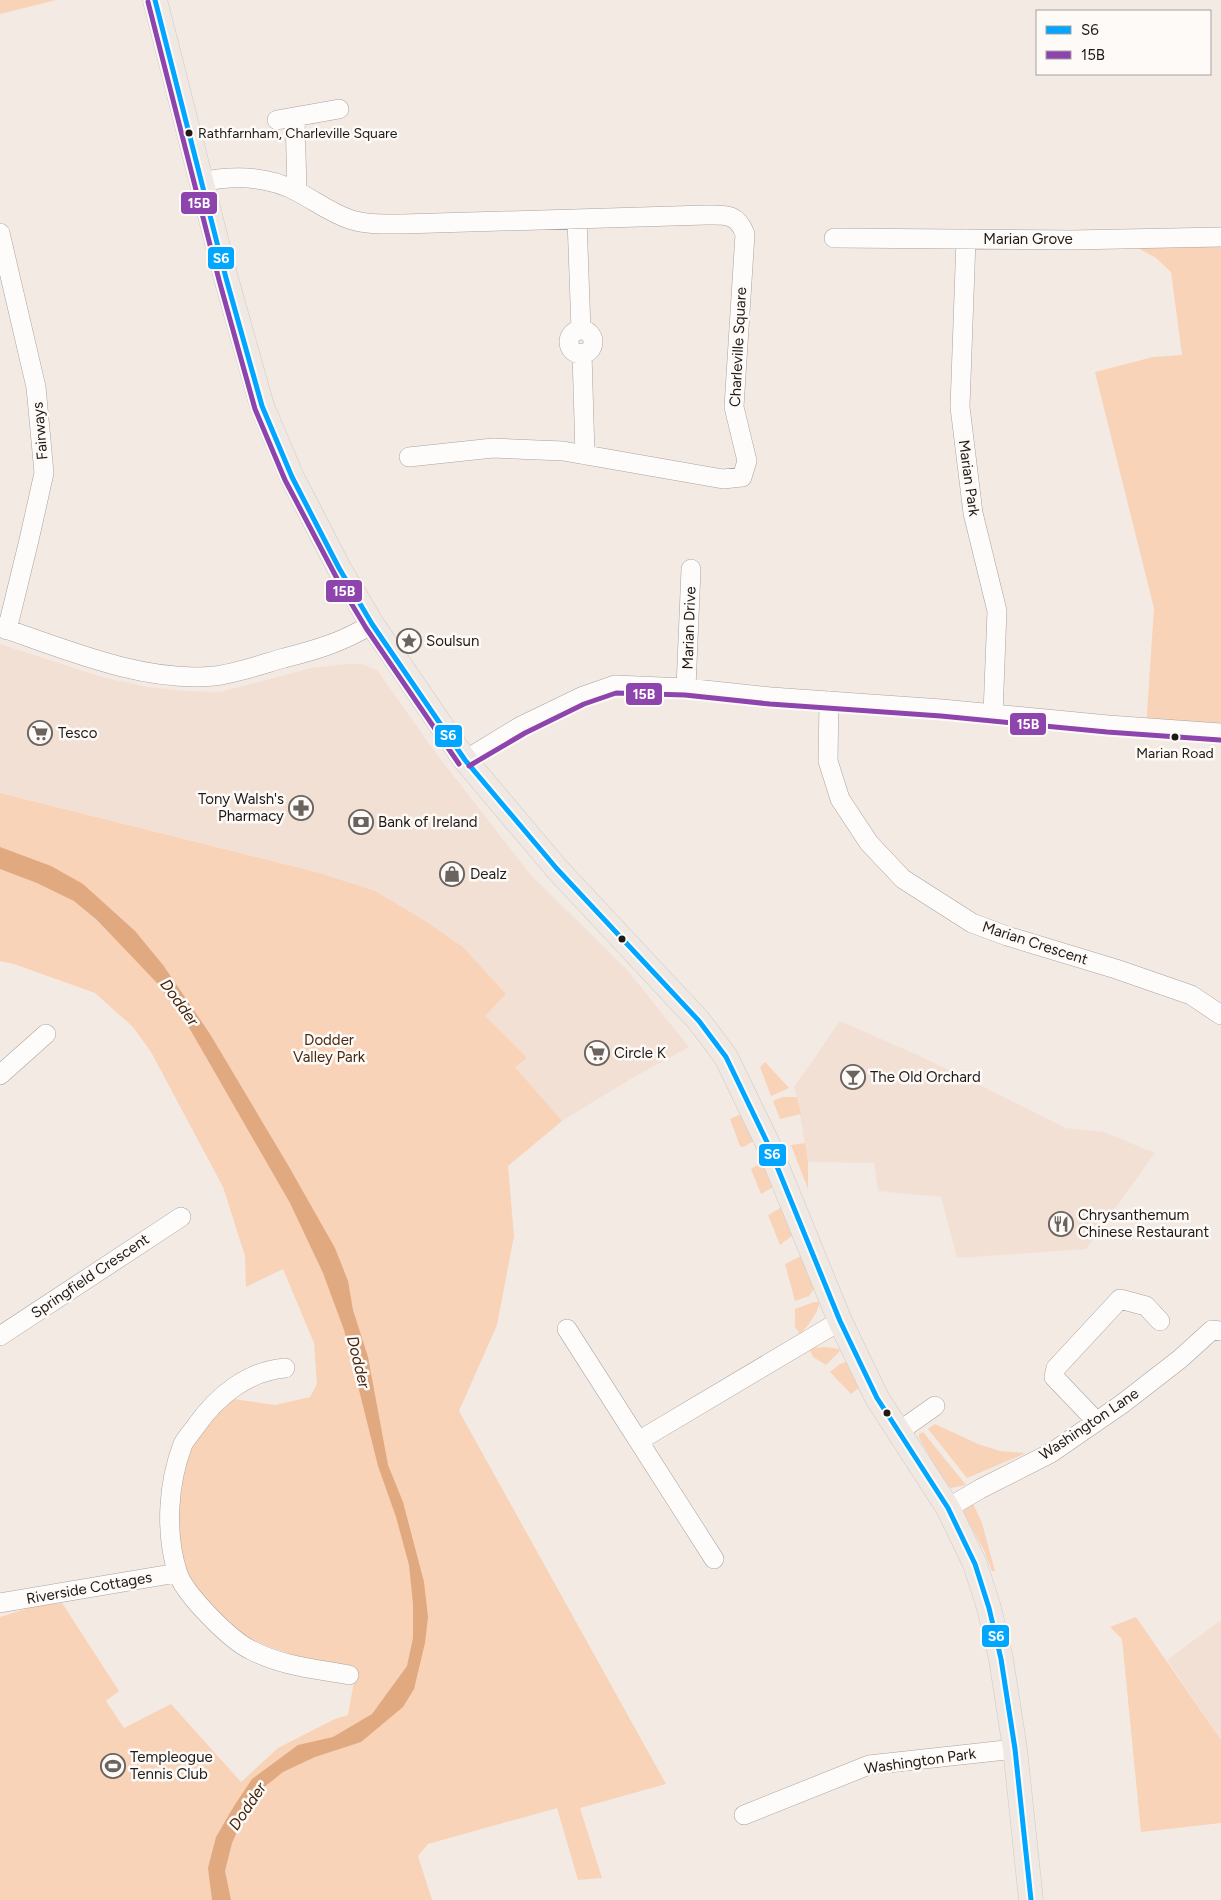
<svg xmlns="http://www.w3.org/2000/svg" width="1221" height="1900" viewBox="0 0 1221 1900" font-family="Figtree,sans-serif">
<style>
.built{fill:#f3e0d5}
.green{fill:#f8d3b8}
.water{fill:#e0a980}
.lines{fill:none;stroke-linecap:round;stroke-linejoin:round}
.minor-casing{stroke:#aaa29e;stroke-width:20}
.major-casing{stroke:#cecac7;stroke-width:25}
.minor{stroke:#fdfcfb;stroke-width:19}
.major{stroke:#efe8e3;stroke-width:24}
.bus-1-casing{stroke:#fdfaf7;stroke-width:9}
.bus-2-casing{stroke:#fdfaf7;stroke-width:9}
.bus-1{stroke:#00a6ff;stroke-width:5}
.bus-2{stroke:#8e44ad;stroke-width:5}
.bus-dot{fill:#201a16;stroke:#fdfaf7;stroke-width:2}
.labels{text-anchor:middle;stroke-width:5;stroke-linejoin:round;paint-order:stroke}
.bus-label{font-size:14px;fill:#201a16;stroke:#fdfaf7;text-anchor:start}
.street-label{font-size:15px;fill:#201a16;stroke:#fdfaf7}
.poi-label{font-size:15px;fill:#201a16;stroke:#fdfaf7;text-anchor:start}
.park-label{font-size:15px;fill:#482a12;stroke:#fdfaf7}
.water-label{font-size:16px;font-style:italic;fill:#44260e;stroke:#fdfaf7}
.line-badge{stroke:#fdfaf7;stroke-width:2}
.badge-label{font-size:14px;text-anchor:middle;font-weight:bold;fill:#fff}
</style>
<rect width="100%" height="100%" fill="#f4eae4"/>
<path class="built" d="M0 644 102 677 147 687 186 691 220 692 311 668 346 664H362L378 671 432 748 530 874 629 972 689 1047 629 1080 562 1121 514 1067 527 1058 484 1016 506 994 464 948 316 872 0 793Z
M840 1021 920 1056 1066 1128 1104 1132 1155 1153 1086 1249 957 1258 941 1197 878 1191 874 1163 808 1162 797 1097 794 1087Z
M1221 1620V1740L1167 1660Z"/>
<path class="green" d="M0 0H56L0 14Z
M1221 239V734L1146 728 1154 608 1095 372 1153 357 1182 355 1171 272 1156 258 1138 248Z
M0 793 316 872 375 891 427 922 464 948 506 994 485 1016 527 1058 515 1067 562 1121 508 1166 514 1236 497 1325 459 1411 666 1784 580 1808 602 1878 578 1880 557 1808 428 1844 418 1856 432 1900H0V1617L35 1606 62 1603 119 1691 106 1701 124 1728 171 1704 241 1782 278 1748 335 1719 348 1715 356 1670 320 1664 269 1647 239 1633 206 1603 186 1572 176 1526 177 1489 189 1448 214 1413 234 1399 275 1405 310 1397 317 1384 314 1343 283 1269 246 1287 245 1256 223 1187 151 1052 133 1027 95 993 14 964 0 961Z
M765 1062 789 1088 771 1096 760 1067Z
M782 1097H797L801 1114 780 1119 773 1101Z
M741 1114 754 1141 743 1147 740 1146 730 1119Z
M805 1143 808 1162V1189L791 1145Z
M761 1163 764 1165 773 1187 761 1194 751 1169Z
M782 1207 793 1235 780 1245 768 1215Z
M801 1256 814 1289 809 1296 795 1301 785 1264Z
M814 1302H820L817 1311 809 1324 800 1334 795 1327V1309Z
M826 1347 839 1349 840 1351 826 1365 813 1357 809 1348Z
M846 1362 860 1387 851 1394 830 1372 840 1364Z
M935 1424 978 1444 1000 1451 1026 1453 967 1478 928 1429Z
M923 1432 966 1485 951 1488 945 1483 919 1438V1434Z
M971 1499 982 1523 995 1571H992L984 1550 962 1511 963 1503Z
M1136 1617 1221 1740V1823L1141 1832 1122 1639 1110 1627Z"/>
<path class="water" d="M0 847 51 866 83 884 135 931 163 965 210 1034 288 1165 335 1248 348 1281 353 1310 368 1357 388 1465 403 1502 424 1582 428 1617 425 1643 414 1689 403 1707 361 1742 315 1757 283 1772 263 1788 247 1810 232 1843 225 1871 231 1900H212L208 1868 216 1837 234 1806 252 1779 298 1745 333 1737 372 1714 407 1666 413 1638V1604L409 1565 396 1517 378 1466 344 1330 323 1273 290 1203 187 1024 158 984 97 920 74 901 37 883 0 869Z"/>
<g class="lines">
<defs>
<path id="minor" d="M295 117 297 191
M277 120 339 109
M201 182C234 175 268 176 298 192 315 201 331 213 349 219 366 225 385 224 403 224L706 215C726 215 737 213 745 234L734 407 747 461 742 477 723 479 563 451 493 448 409 457
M577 219 581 330
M0 233 36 387 44 473 29 540 7 630
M834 238 1072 240 1221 237
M966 239 960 407 973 513 997 611 993 714
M569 342a12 12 0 1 1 24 0a12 12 0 1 1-24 0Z
M582 353 585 455
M0 627C65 649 144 683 214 676 234 674 263 664 284 658 316 650 343 642 372 624
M686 688 691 569
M829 701 828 761 840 799 869 843 903 879 972 923 1007 936 1116 969 1191 995 1221 1015
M465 760 521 726 581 697 615 685 686 688 771 697 942 709 1108 725 1221 733
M0 1075 46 1034
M567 1329 714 1559
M0 1336 181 1217
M285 1368C248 1371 217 1396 196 1426 192 1432 186 1438 183 1444 168 1483 165 1531 177 1571 183 1593 230 1640 251 1650 281 1666 316 1669 349 1675
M1096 1421 1054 1377 1056 1368 1120 1299 1146 1306 1160 1321
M898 1432 935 1406
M640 1440 840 1321
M948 1508 980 1489 1051 1453 1122 1404 1180 1359 1212 1330 1221 1331
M0 1603 177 1573
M744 1815 869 1765 1015 1749"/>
<path id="major" d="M155 0 226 278 262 406 292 477 339 568 372 624 465 760 557 869 699 1021 726 1057 767 1142 840 1321 877 1398 948 1508 975 1564 989 1608 1001 1659 1015 1749 1031 1900"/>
</defs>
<use href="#minor" class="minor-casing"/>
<use href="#major" class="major-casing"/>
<use href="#minor" class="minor"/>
<use href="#major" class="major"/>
<defs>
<path id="bus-1" d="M155 0 226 278 262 406 292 477 339 568 372 624 465 760 557 869 699 1021 726 1057 767 1142 840 1321 877 1398 948 1508 975 1564 989 1608 1001 1659 1015 1749 1031 1900"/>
<path id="bus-2" d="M148 2 219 280 255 409 285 480 342 588 366 628 459 764
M469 766 525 733 584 704 616 693 685 695 770 704 941 716 1107 732 1220 740"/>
</defs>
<use href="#bus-1" class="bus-1-casing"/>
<use href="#bus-2" class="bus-2-casing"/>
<use href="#bus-1" class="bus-1"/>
<use href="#bus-2" class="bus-2"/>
</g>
<defs>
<symbol id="sight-ring" viewBox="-11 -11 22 22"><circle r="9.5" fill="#fdfaf7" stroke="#6a635e" stroke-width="1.5"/><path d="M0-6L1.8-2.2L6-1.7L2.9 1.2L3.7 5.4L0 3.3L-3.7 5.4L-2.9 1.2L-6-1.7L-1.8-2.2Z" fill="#6a635e"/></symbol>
<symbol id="supermarket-ring" viewBox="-11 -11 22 22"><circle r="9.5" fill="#fdfaf7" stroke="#6a635e" stroke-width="1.5"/><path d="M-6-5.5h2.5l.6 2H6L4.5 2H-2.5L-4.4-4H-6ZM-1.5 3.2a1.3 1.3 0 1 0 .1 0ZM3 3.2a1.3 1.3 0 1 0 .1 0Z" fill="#6a635e"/></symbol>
<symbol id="pharmacy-ring" viewBox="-11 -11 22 22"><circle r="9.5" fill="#fdfaf7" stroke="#6a635e" stroke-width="1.5"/><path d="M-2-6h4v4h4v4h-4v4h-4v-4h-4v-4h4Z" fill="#6a635e"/></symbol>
<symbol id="bank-ring" viewBox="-11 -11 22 22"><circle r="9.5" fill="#fdfaf7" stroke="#6a635e" stroke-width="1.5"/><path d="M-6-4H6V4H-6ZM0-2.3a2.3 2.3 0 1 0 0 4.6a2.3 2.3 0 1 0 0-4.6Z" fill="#6a635e"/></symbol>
<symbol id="shop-ring" viewBox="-11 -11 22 22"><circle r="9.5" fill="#fdfaf7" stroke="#6a635e" stroke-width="1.5"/><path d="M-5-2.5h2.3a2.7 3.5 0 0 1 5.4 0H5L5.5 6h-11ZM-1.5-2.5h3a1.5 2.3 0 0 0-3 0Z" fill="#6a635e"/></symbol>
<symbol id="bar-ring" viewBox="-11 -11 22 22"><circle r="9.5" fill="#fdfaf7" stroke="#6a635e" stroke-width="1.5"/><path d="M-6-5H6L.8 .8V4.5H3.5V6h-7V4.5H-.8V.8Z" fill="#6a635e"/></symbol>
<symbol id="restaurant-ring" viewBox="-11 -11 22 22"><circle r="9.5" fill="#fdfaf7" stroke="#6a635e" stroke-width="1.5"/><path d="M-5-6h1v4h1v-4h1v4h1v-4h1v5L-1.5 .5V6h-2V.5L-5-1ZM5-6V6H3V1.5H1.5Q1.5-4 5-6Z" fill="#6a635e"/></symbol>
<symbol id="stadium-ring" viewBox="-11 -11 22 22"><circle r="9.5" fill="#fdfaf7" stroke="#6a635e" stroke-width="1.5"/><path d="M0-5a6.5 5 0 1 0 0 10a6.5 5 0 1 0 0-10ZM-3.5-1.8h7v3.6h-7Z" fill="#6a635e"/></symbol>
</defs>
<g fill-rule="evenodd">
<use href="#sight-ring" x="395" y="627" width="28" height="28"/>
<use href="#supermarket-ring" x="26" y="719" width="28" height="28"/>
<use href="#pharmacy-ring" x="287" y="794" width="28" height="28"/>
<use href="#bank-ring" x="347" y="808" width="28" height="28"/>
<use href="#shop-ring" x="438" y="860" width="28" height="28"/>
<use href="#supermarket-ring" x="583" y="1039" width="28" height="28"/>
<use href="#bar-ring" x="839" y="1063" width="28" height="28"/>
<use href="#restaurant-ring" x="1047" y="1210" width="28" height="28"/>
<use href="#stadium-ring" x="99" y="1752" width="28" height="28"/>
</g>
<g class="bus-dot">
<circle cx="189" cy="133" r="4.5"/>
<circle cx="1175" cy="737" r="4.5"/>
<circle cx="622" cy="939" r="4.5"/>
<circle cx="887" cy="1413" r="4.5"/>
</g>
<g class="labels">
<g class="bus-label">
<text x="198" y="138">Rathfarnham, Charleville Square</text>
<text x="1175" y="758" text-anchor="middle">Marian Road</text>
</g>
<g class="street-label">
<text x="1028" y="244">Marian Grove</text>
<text transform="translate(738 347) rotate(-87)" y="5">Charleville Square</text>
<text transform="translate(40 431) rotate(-95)" y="5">Fairways</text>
<text transform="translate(969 478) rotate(82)" y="5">Marian Park</text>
<text transform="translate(689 628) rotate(-88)" y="5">Marian Drive</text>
<text transform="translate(1035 943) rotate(18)" y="5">Marian Crescent</text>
<text transform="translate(90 1276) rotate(-34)" y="5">Springfield Crescent</text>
<text transform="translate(1089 1424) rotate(-34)" y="5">Washington Lane</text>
<text transform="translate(89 1588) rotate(-10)" y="5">Riverside Cottages</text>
<text transform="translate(920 1761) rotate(-8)" y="5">Washington Park</text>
</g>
<g class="poi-label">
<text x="426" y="646">Soulsun</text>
<text x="58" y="738">Tesco</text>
<text x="284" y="804" text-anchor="end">Tony Walsh's<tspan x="284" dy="17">Pharmacy</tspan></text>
<text x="378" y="827">Bank of Ireland</text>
<text x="470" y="879">Dealz</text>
<text x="614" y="1058">Circle K</text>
<text x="870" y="1082">The Old Orchard</text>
<text x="1078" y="1220">Chrysanthemum<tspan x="1078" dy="17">Chinese Restaurant</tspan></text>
<text x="130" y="1762">Templeogue<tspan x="130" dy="17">Tennis Club</tspan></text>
</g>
<g class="park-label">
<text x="329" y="1045">Dodder<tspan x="329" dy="17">Valley Park</tspan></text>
</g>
<g class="water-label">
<text transform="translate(180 1002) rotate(54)" y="6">Dodder</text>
<text transform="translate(359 1362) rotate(76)" y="6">Dodder</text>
<text transform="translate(247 1806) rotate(-56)" y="6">Dodder</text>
</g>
</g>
<g class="line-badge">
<rect x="180" y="191" width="38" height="24" rx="5" fill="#8e44ad"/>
<rect x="207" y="246" width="28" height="24" rx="5" fill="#00a6ff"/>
<rect x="325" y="579" width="38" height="24" rx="5" fill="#8e44ad"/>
<rect x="625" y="682" width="38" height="24" rx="5" fill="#8e44ad"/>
<rect x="1009" y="712" width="38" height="24" rx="5" fill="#8e44ad"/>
<rect x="434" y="724" width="29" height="24" rx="5" fill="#00a6ff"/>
<rect x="758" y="1143" width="29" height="24" rx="5" fill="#00a6ff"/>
<rect x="981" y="1624" width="29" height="24" rx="5" fill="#00a6ff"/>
</g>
<g class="badge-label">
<text x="199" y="208">15B</text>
<text x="221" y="263">S6</text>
<text x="344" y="596">15B</text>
<text x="644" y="699">15B</text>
<text x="1028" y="729">15B</text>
<text x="448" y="740">S6</text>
<text x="772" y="1159">S6</text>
<text x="996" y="1641">S6</text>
</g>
<rect x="1036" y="10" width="175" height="65" fill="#fdfaf7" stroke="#a5a09d"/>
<rect x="1046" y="26" width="25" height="8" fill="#00a6ff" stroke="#a5a09d"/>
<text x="1081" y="35" font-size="15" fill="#201a16">S6</text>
<rect x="1046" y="51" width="25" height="8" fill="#8e44ad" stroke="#a5a09d"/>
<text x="1081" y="60" font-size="15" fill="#201a16">15B</text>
</svg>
